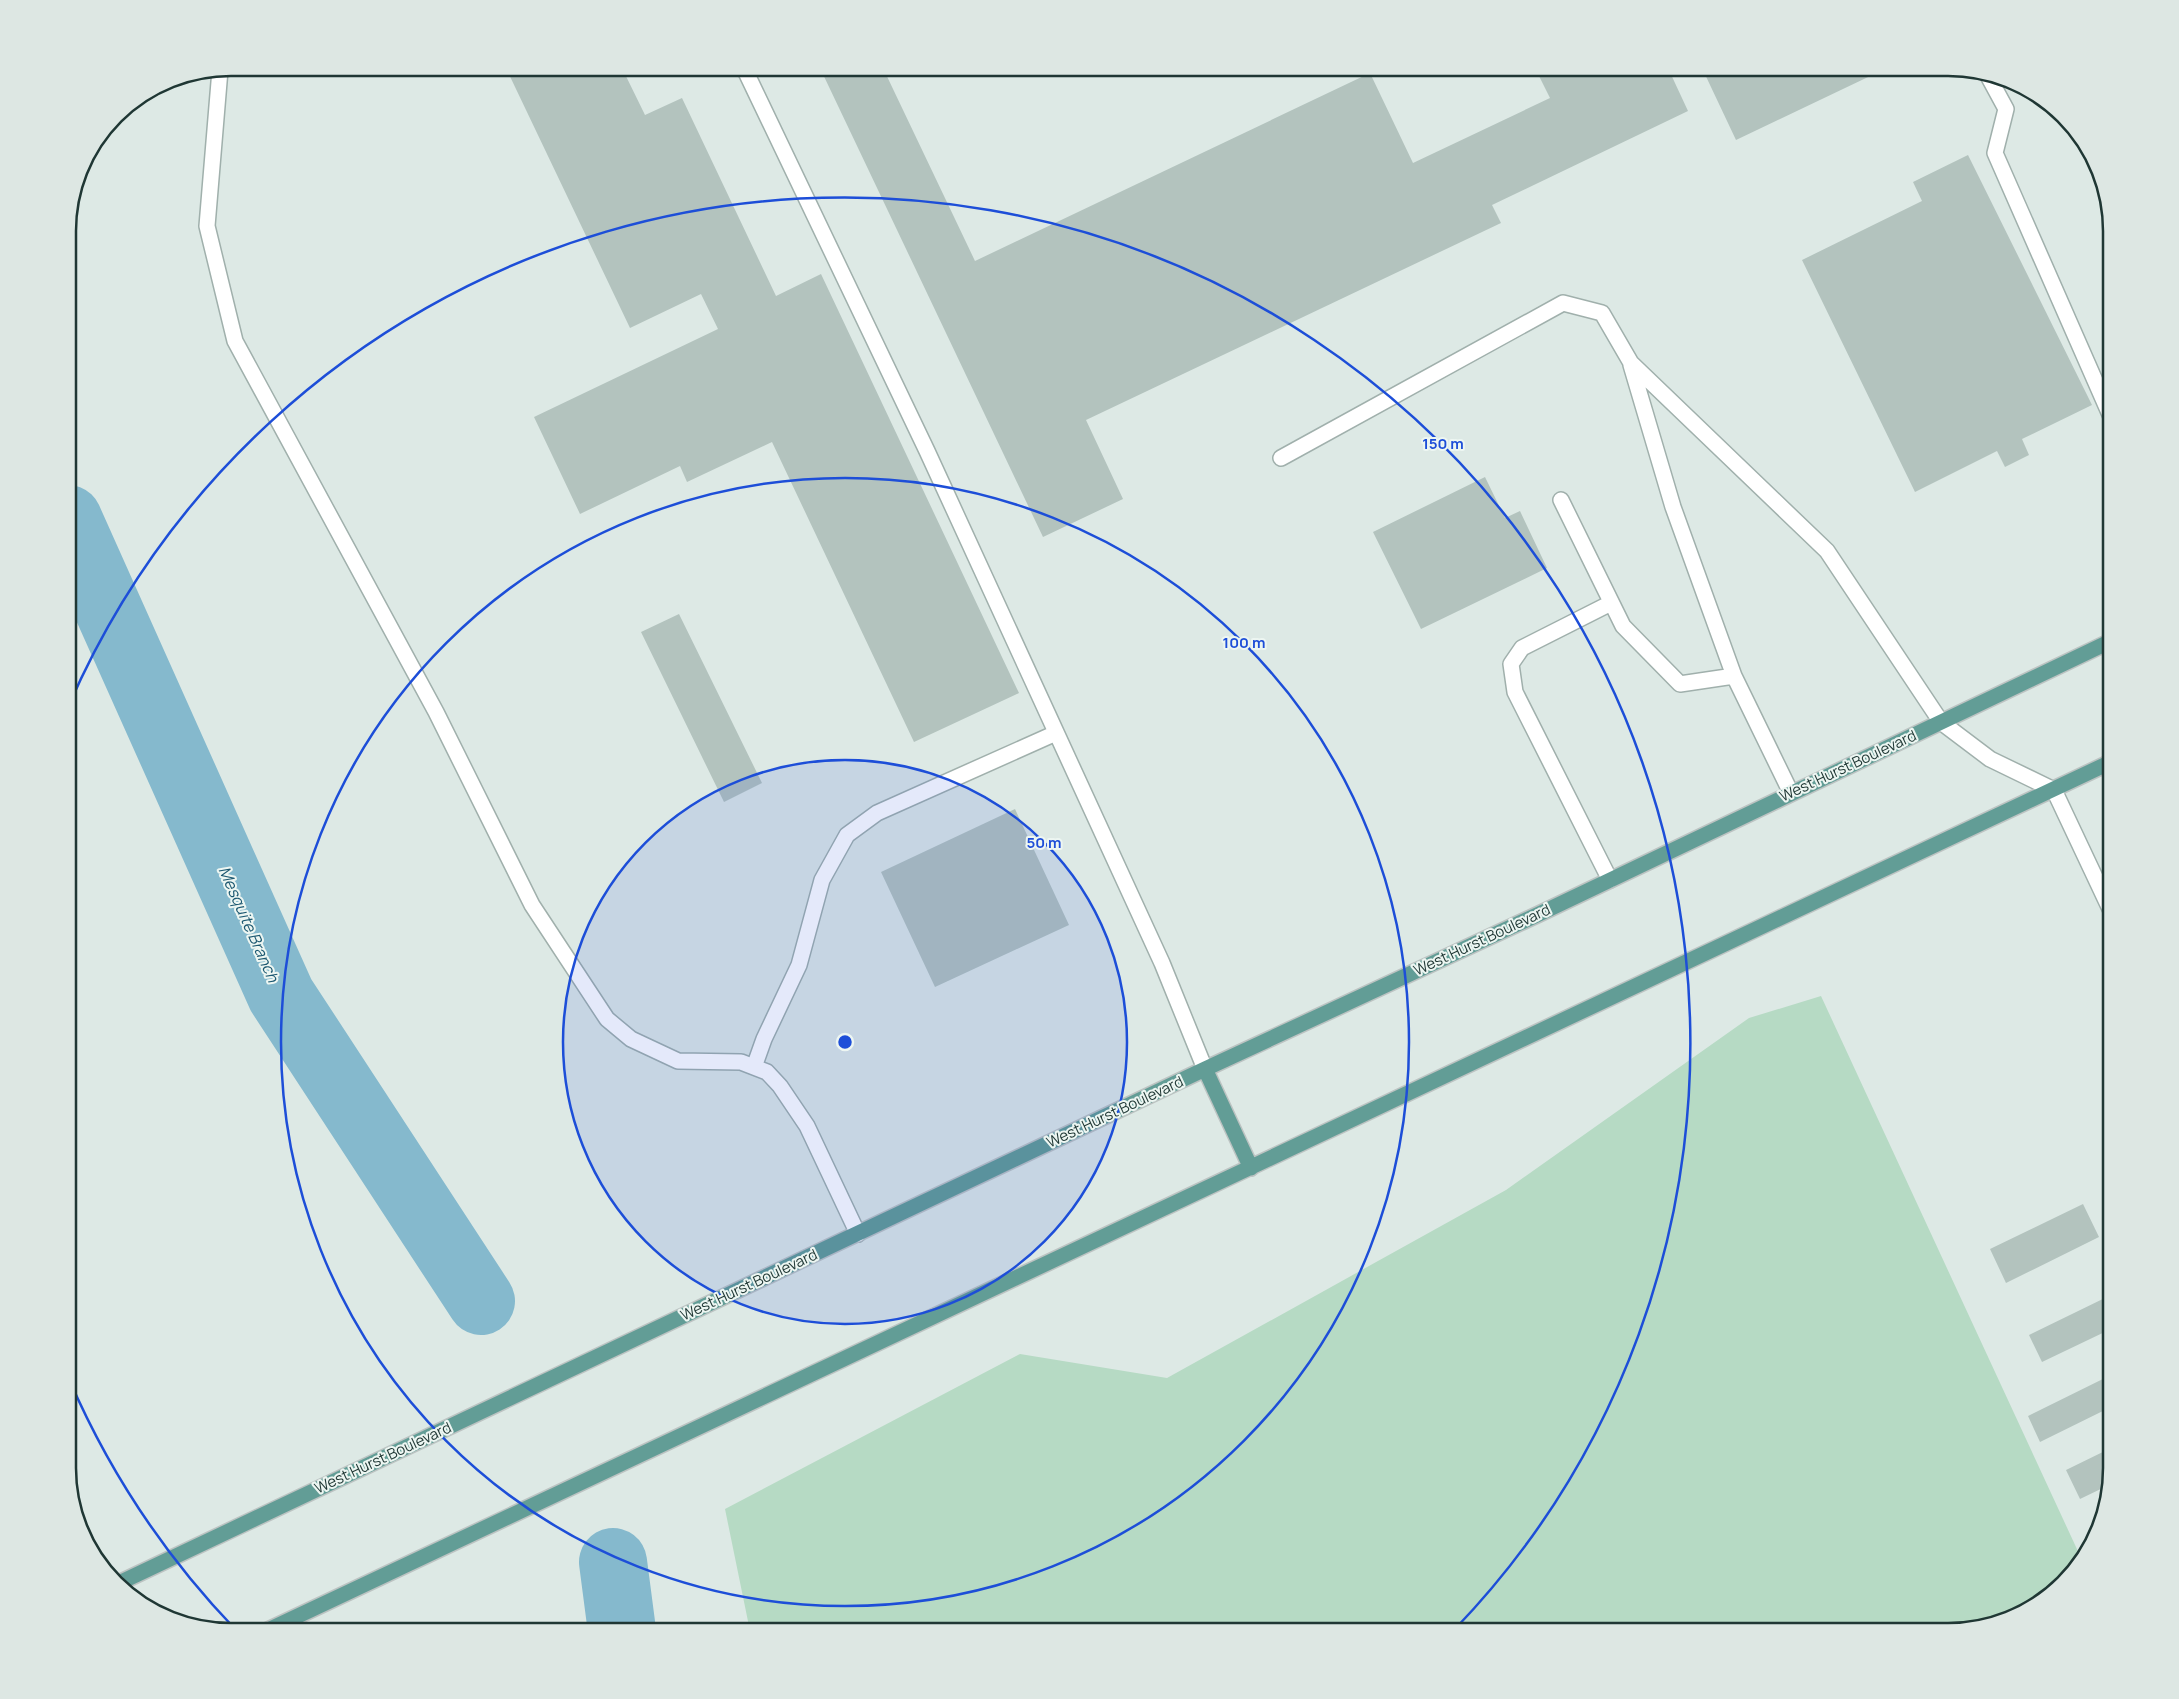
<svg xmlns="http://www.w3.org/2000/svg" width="2179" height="1699" viewBox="0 0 2179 1699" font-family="Manrope,sans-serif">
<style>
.green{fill:#b6dac4}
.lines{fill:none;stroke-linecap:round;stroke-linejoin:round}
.river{stroke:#85b9cd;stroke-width:68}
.building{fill:#b3c3be}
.minor-casing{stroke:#a0b0ac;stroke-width:18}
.major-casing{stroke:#bcc3c2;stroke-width:18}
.minor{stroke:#fff;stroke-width:15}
.major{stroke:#629d96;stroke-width:15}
.ring{fill:none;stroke:#1d4ed8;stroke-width:2.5}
.labels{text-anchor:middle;stroke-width:4;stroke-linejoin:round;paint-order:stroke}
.street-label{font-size:15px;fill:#1f3734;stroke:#edf6f2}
.water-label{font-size:16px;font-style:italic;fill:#1c5871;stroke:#edf6f2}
.rim{fill:none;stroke:#1f3734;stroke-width:2.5}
.centre{fill:#1d4ed8;stroke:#edf6f2;stroke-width:2.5}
.ring-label{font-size:15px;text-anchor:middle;font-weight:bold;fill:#1d4ed8;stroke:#edf6f2;stroke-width:4;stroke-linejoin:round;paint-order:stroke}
</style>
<rect width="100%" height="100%" fill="#dde9e5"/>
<path class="green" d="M1821 996 2082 1560 2078 1568 2020 1615 1948 1631H750L725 1509 1020 1354 1167 1378 1506 1190 1749 1018Z"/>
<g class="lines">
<path class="river" d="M68 519 281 995 481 1301
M613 1562 622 1631"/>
</g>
<path class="building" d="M506 68H622L645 115 682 98 776 296 821 274 1019 693 914 742 772 442 687 482 680 466 580 514 534 417 718 329 701 294 630 328Z
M820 68H883L975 261 1370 73 1413 163 1550 98 1535 68H1668L1688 111 1492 205 1501 223 1086 420 1123 499 1043 537Z
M1702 68H1887L1736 140Z
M1968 155 2092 405 2022 439 2029 455 2005 467 1997 451 1915 492 1802 260 1922 201 1913 182Z
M1485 477 1505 518 1520 511 1547 568 1421 629 1373 532Z
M679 614 762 783 724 802 641 632Z
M1015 809 1069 925 935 987 881 872Z
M2083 1204 2099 1237 2006 1283 1990 1249Z
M2111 1295V1329L2042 1362 2029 1335Z
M2111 1375V1407L2040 1442 2028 1416Z
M2111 1448V1468L2109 1485 2080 1499 2066 1470Z
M2103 1519V1521L2096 1534 2091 1525Z"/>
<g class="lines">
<defs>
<path id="minor" d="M744 68 927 451 1162 963 1205 1069
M220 70 207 226 235 341 436 712 532 905 607 1019 631 1039 678 1061 741 1062 767 1072 780 1086 807 1126 858 1234
M1987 74 2006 109 1995 153 2111 417
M1631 365 1673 507 1734 676 1791 793
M1281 458 1563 303 1602 313 1631 363 1827 551 1941 722 1990 759 2054 790 2111 911
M1561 500 1623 626 1680 684 1734 676
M1610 880 1515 692 1511 664 1522 648 1611 603
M754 1067 764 1039 799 965 822 880 847 835 877 813 1056 733"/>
<path id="major" d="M1205 1069 1251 1168
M119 1583 1205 1069 1539 914 2111 641
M266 1631 2111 762"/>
</defs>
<use href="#minor" class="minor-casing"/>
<use href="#major" class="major-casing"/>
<use href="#minor" class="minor"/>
<use href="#major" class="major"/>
</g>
<circle cx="845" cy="1042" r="282" fill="#1d4ed8" fill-opacity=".12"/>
<g class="ring">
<circle cx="845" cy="1042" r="282"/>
<circle cx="845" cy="1042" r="564"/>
<path d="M236 1630A846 846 0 0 1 69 1379M69 705A846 846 0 1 1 1454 1630"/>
</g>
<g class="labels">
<g class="street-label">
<text transform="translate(1848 766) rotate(-25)" y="5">West Hurst Boulevard</text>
<text transform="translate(1482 940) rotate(-25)" y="5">West Hurst Boulevard</text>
<text transform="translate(1115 1112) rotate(-25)" y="5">West Hurst Boulevard</text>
<text transform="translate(749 1285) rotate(-25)" y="5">West Hurst Boulevard</text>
<text transform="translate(383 1458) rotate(-25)" y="5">West Hurst Boulevard</text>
</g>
<g class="water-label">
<text transform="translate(249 924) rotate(66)" y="6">Mesquite Branch</text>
</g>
</g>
<path d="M0 0H2179V1699H0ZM231 76H1948A155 155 0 0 1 2103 231V1468A155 155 0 0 1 1948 1623H231A155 155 0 0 1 76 1468V231A155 155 0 0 1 231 76Z" fill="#dde7e3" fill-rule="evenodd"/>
<path class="rim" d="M231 76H1948A155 155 0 0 1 2103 231V1468A155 155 0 0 1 1948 1623H231A155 155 0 0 1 76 1468V231A155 155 0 0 1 231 76Z"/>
<circle cx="845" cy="1042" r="8" class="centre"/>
<g class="ring-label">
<text x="1443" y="449">150 m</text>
<text x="1244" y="648">100 m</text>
<text x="1044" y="848">50 m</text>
</g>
</svg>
